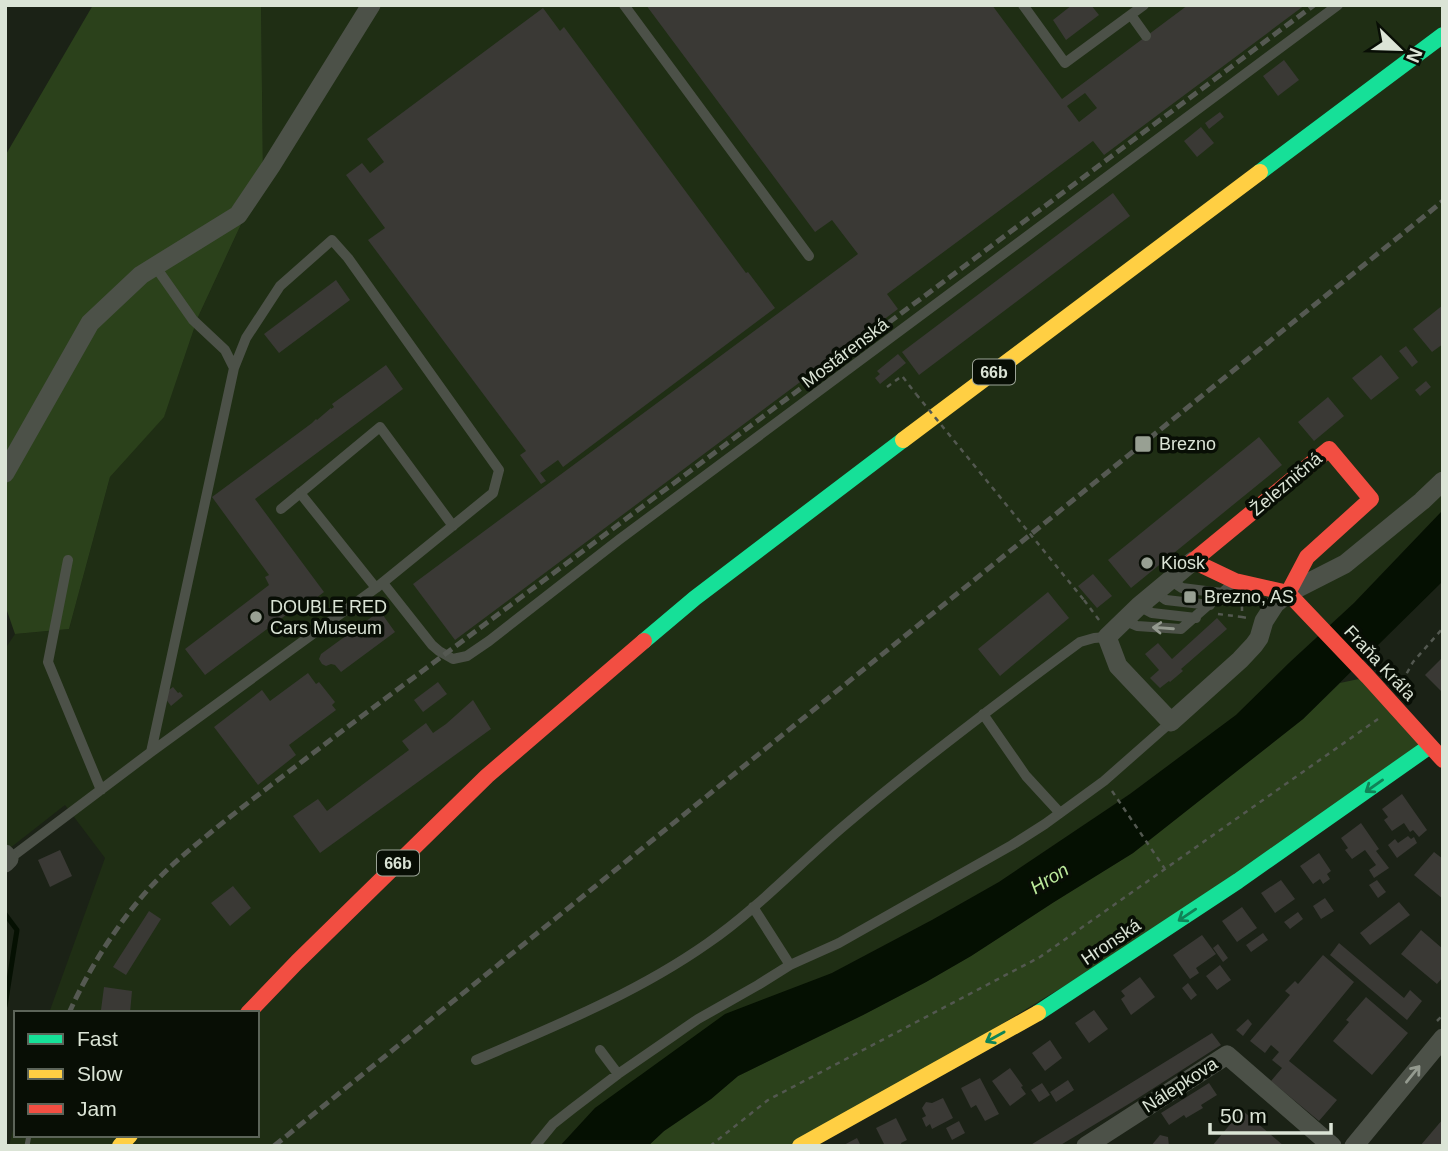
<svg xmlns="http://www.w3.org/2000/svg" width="1448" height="1151" viewBox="0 0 1448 1151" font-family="Helvetica,sans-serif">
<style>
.built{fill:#1f2e14}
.green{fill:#2b411b}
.water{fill:#051002}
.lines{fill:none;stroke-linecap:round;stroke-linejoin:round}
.stream{stroke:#051002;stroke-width:5}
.building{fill:#3a3935;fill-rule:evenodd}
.path{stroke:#535850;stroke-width:2.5;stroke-dasharray:5 5;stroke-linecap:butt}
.lane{stroke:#4c5148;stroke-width:10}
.street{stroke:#4c5148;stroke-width:19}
.fast{stroke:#16e098;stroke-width:16}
.slow{stroke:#ffcf43;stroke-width:16}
.jam{stroke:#f24e42;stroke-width:16}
.rail{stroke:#555952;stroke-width:5;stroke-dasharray:10 5;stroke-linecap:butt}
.path-bridge{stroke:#535850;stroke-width:2.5;stroke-dasharray:5 5;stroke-linecap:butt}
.oneway{stroke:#949a8f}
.oneway2{stroke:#108256}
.poi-dot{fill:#98a093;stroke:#080e05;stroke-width:2.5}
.labels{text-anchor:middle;stroke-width:7;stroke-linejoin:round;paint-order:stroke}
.shield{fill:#080e05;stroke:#9ca497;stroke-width:2}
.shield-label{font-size:16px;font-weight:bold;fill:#dbe4d6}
.street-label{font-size:18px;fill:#dbe4d6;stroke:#080e05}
.poi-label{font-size:18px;fill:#dbe4d6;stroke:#080e05;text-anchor:start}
.water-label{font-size:19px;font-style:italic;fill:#bcea9c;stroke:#080e05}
</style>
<rect width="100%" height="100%" fill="#1b2216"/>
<path class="built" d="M261 5H1443V510L1354 603 1289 663 1236 715 1130 794 999 882 932 920 832 973 595 1108 560 1146H9L16 1118V1135H257V1013H49L105 858 65 805 5 852V649L15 634 69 629 110 477 164 416 198 317 263 177Z"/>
<path class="green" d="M93 5H261L263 177 198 317 164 417 110 477 69 629 15 634 5 605V156Z
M1368 677 1430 746 1238 881 800 1146H648L664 1131 711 1099 738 1076 863 1015 926 982 971 956 1054 902 1133 853 1303 719 1340 683Z"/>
<path class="water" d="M1443 510V581L1303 719 1133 853 1054 902 971 956 926 982 863 1015 738 1076 711 1099 664 1131 648 1146H560L595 1108 725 1014 832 973 932 920 999 882 1130 794 1236 715 1289 663 1354 603Z"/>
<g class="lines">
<path class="stream" d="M5 914 17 930 5 1006"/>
</g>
<path class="building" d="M646 5H992L1062 99 1188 5H1305L1104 155 1093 141 887 294 898 309 455 640 413 584 858 254 832 220 815 232ZM1085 93 1097 108 1079 122 1067 106Z
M1072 5H1091L1099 15 1066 40 1053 20Z
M543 8 560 31 564 27 746 273 748 272 775 308 563 467 558 460 540 473 546 481 541 484 520 455 526 451 368 240 385 228 346 175 362 163 370 173 384 162 367 139Z
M1284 60 1299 80 1278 96 1263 76Z
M1220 112 1224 117 1209 129 1205 123Z
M1201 127 1214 143 1197 157 1184 141Z
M1113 193 1130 216 919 375 902 352Z
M336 280 350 300 279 353 264 334Z
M1443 305V344L1432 352 1413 329Z
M1406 346 1418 362 1412 367 1399 351Z
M898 354 906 363 880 384 875 378 880 374 877 371Z
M1381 355 1399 378 1371 400 1352 378Z
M386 365 403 389 255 499 324 592 293 616 290 612 205 675 185 649 269 585 265 577 269 575 212 497 312 423 316 419 317 420 331 408V409L334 407 332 404Z
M1426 381 1431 387 1420 396 1415 390Z
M1328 397 1344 416 1314 441 1298 422Z
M1259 437 1282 465 1131 588 1108 560Z
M1093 574 1112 596 1097 608 1078 586Z
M1048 592 1069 618 1000 676 978 649Z
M380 611 395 632 341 672 335 665 331 664 326 666 322 664 319 659 321 654Z
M1217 618 1227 629 1181 669 1183 671 1170 682 1169 681 1160 688 1150 678 1159 670 1145 654 1158 643 1172 659Z
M1443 657V693L1425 675Z
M308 673 316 684 319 682 335 702 332 705 336 710 289 745 296 755 258 785 214 727 262 690 270 701Z
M438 682 447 694 423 712 414 700Z
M173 687 178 693 180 692 183 696 171 706 165 698 166 692Z
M473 700 491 729 320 853 293 816 318 799 327 811 409 750 402 741 426 723 433 733 446 724Z
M1402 794 1427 830 1419 837 1413 830 1410 832 1404 823 1392 831 1384 820 1388 817 1382 809Z
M1361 823 1379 849 1376 851 1389 868 1374 878 1369 870 1376 865 1365 850 1352 859 1345 850 1348 848 1341 838Z
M1408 836 1411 839 1414 837 1417 843 1397 858 1388 845 1395 839 1398 843Z
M60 850 72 876 50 887 38 860Z
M1434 852 1443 859V899L1414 875Z
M1319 853 1331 871 1327 874 1330 879 1323 884 1320 879 1313 884 1300 866Z
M1281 880 1295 899 1275 913 1261 893Z
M1377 880 1386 892 1378 898 1369 885Z
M233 886 251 908 230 926 211 903Z
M1325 898 1334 911 1321 919 1313 906Z
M1399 902 1410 915 1370 945 1360 933Z
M1242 907 1257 928 1237 942 1222 921Z
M149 911 161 919 126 975 113 967Z
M1298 912 1303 919 1290 929 1284 922Z
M1421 930 1443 949V977L1437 984 1401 954Z
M1263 933 1268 940 1251 952 1246 945Z
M1202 935 1216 954 1196 968 1199 973 1190 979 1173 955Z
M1339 943 1404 998 1410 990 1422 1001 1407 1020 1330 955Z
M1218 944 1228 958 1223 962 1213 948Z
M1323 955 1354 982 1289 1061 1337 1100 1319 1121 1271 1081 1282 1068 1272 1060 1279 1052 1271 1045 1265 1053 1250 1041 1290 995 1285 991 1295 981 1298 984Z
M1220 965 1231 980 1217 990 1206 976Z
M1140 977 1155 997 1131 1015 1121 999 1125 996 1121 991Z
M1188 983 1197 995 1191 1000 1182 988Z
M104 987 132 991 130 1013 101 1010Z
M1366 997 1408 1033 1372 1075 1333 1041 1349 1022 1346 1020Z
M1094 1010 1108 1029 1089 1043 1075 1023Z
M1248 1019 1252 1024 1243 1036 1236 1030Z
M1212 1033 1221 1045 1132 1102 1059 1146H1029Z
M1050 1040 1062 1058 1045 1071 1032 1053Z
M1010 1068 1023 1086 1021 1087 1026 1094 1010 1106 992 1081Z
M980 1078 999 1114 985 1121 976 1105 971 1108 961 1088Z
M1068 1080 1074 1090 1056 1102 1050 1092Z
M1042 1083 1050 1095 1039 1102 1031 1090Z
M1209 1083 1217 1095 1201 1105 1203 1108 1186 1118 1184 1115 1169 1125 1161 1113Z
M943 1098 953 1118 932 1129 930 1124 926 1127 922 1118 926 1116 922 1108 926 1102 932 1103Z
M1242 1110 1284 1146H1212Z
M896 1118 907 1140 901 1143 902 1146H885L876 1128Z
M1443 1119V1146H1420Z
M959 1121 965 1133 952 1140 946 1128Z
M1160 1135 1168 1137 1169 1146H1151Z
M857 1138 861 1146H842Z"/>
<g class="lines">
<path class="path" d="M887 387 902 376 916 394
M1084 600 1099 620
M1242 606V617L1248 618
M1218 614 1242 617
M1402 682 1413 662 1443 628
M1112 791 1165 869
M1437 1021 1443 1015
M710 1146 768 1100 1040 957 1378 719"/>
<path class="lane" d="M624 5 809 256
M1023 5 1065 63 1144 5
M1131 15 1146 36
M155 266 193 320 225 350 234 368
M300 493 376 588
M281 509 380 427 453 526
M68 560 48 662 101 790
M1170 580 1182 588 1222 593
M383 583 432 645 439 651 453 659 467 656 489 641 620 539 1338 5
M1155 592 1166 600 1210 605
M1139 606 1152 613 1196 618
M1123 620 1137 626 1181 629 1232 584
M983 714 1026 776 1060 813
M9 859 151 752 376 588 493 493 499 470 348 258 332 240 280 286 246 338 234 368 151 752
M753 907 790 965
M600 1050 618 1074
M476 1060C555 1026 637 993 708 943 757 909 799 864 845 825 920 761 1000 701 1080 642L1094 638 1107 637
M535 1146 553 1124 572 1109 618 1074 698 1019 758 985 790 965 839 943 1012 845 1045 824 1104 781 1171 722"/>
<path class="street" d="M5 473 90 323 141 275 238 215 271 166 371 5
M1193 561 1139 606 1107 637 1118 666 1171 722 1240 660 1254 645 1259 638 1264 621 1275 604 1288 593 1345 564 1422 501 1443 481
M5 854 9 859 5 863
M1086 1146 1227 1055 1332 1146
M1354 1146 1443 1038"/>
<path class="fast" d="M1260 172 1443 35
M644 641 695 598 903 440
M1038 1013 1238 881 1430 746"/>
<path class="slow" d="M903 440 1260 172
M120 1146 130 1135
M800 1146 1038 1013"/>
<path class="jam" d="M1329 449 1371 499 1307 557 1288 593 1235 581 1193 561Z
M1288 593 1368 677 1443 760
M248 1013 297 962 487 776 644 641"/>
<path class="rail" d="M69 1013C90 966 122 916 158 879 174 862 192 848 210 833 253 798 298 765 342 731L1314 5
M27 1146 29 1135
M274 1146 1443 201"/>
<path class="path-bridge" d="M916 394 1084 600"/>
</g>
<defs><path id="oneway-shaft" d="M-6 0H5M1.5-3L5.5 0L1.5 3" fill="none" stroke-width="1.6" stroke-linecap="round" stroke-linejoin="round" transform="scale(1.75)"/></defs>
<g class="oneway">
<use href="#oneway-shaft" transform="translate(1163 628) rotate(-176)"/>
<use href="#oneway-shaft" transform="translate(1413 1074) rotate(-51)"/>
</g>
<g class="oneway2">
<use href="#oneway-shaft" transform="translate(1374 786) rotate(145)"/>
<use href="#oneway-shaft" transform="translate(1187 915) rotate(146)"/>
<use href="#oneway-shaft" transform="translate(995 1037) rotate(151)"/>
</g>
<g class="poi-dot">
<rect x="1134" y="435" width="18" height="18" rx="3.5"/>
<circle cx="1147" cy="563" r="7"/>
<rect x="1183" y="590" width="14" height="14" rx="3.5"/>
<circle cx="256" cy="617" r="7"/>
</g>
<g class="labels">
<g class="shield">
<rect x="973" y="359.5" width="42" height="25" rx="5"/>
<rect x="377" y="850.5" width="42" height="25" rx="5"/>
</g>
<g class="shield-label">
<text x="994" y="378">66b</text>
<text x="398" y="869">66b</text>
</g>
<g class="street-label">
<text transform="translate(845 353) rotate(-37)" y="6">Mostárenská</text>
<text transform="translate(1286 484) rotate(-40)" y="6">Železničná</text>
<text transform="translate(1380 663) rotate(47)" y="6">Fraňa Kráľa</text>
<text transform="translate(1111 942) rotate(-34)" y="6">Hronská</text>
<text transform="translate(1180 1085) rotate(-33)" y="6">Nálepkova</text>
</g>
<g class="poi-label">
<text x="1159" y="450">Brezno</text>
<text x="1161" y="569">Kiosk</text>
<text x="1204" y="603">Brezno, AS</text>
<text x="270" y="613">DOUBLE RED<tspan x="270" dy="21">Cars Museum</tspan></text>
</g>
<g class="water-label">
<text transform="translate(1049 878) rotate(-32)" y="7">Hron</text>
</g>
</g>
<rect width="1448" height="1151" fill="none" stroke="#dbe4d6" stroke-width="14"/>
<rect x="14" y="1011" width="245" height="126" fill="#080e05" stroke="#5c6459" stroke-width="2"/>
<rect x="28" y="1034" width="35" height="10" fill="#16e098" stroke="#5c6459" stroke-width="2"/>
<text x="77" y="1046" font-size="21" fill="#dbe4d6">Fast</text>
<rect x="28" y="1069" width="35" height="10" fill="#ffcf43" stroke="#5c6459" stroke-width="2"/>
<text x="77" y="1081" font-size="21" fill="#dbe4d6">Slow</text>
<rect x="28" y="1104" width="35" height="10" fill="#f24e42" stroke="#5c6459" stroke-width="2"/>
<text x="77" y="1116" font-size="21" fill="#dbe4d6">Jam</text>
<g transform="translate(1399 49) rotate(113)" stroke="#080e05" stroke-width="5" paint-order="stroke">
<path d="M0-5L12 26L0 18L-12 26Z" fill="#dbe4d6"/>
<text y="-10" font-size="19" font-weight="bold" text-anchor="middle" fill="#dbe4d6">N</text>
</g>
<path d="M1210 1123v10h121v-10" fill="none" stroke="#dbe4d6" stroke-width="3.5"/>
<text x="1220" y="1123" font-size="21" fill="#dbe4d6" stroke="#080e05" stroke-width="5" paint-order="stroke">50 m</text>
</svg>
